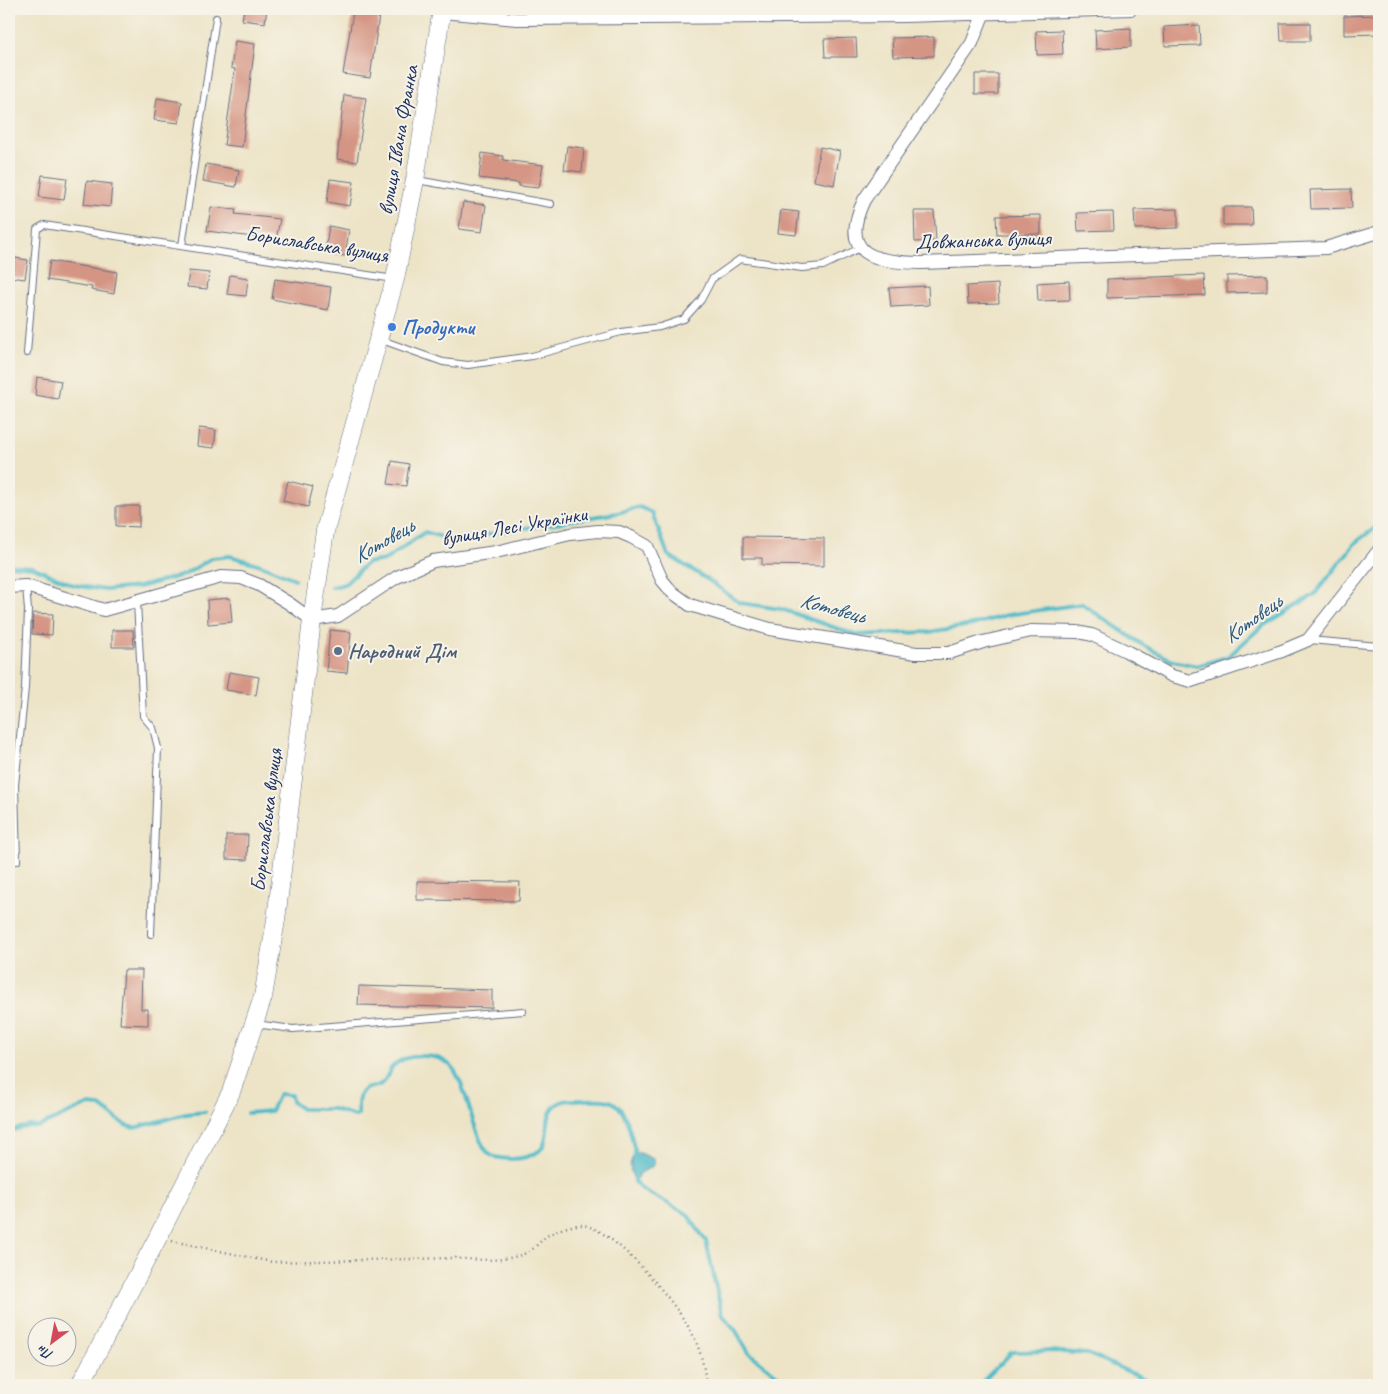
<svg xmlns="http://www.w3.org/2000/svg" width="1388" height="1394" viewBox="0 0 1388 1394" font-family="Caveat,sans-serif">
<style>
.water{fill:#4dbac8;stroke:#347493}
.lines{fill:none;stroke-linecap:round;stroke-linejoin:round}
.stream{stroke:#4dbac8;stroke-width:4}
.building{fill:#d59584}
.lane-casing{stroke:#646e83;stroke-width:8}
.street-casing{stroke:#646e83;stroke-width:14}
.secondary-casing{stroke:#646e83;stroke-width:19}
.path{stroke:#646e83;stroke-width:2.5;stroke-dasharray:1 4;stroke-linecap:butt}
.lane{stroke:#fff;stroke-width:6}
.street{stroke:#fff;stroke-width:12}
.secondary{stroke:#fff;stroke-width:18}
.shop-dot{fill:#3f7fe0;stroke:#f7f3e8;stroke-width:2}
.service-dot{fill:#5c6f8a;stroke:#f7f3e8;stroke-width:2}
.labels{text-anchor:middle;stroke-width:4;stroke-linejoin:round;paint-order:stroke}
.street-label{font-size:21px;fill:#1b2f5e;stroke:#f7f3e8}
.shop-label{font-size:21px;font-weight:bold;fill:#366cbe;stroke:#f7f3e8;text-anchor:start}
.service-label{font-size:21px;font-weight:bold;fill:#4e5e75;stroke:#f7f3e8;text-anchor:start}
.water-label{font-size:22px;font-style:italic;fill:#2a597e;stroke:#f7f3e8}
</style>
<rect width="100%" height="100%" fill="#f7f3e8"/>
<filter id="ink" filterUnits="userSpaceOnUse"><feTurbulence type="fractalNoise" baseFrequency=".02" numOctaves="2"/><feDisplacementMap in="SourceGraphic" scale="10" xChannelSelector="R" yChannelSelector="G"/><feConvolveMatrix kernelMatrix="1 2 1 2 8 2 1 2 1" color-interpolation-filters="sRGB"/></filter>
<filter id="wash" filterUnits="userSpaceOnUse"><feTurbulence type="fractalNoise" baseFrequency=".0096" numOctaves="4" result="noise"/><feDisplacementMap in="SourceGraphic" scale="20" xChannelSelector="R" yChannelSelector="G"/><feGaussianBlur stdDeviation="1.12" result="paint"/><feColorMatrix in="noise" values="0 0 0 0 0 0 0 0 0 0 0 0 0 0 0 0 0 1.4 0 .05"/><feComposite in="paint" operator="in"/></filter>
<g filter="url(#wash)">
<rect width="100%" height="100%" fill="#ede4c7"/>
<path class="water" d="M635 1153H641L655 1160 653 1166 639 1174 635 1182C629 1169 628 1165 635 1153Z"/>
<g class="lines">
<path class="stream" d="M9 565 33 567 74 585 105 590 139 587 184 575 212 558 230 556 261 565 295 579
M332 587 345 584 367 563 385 560 425 532 452 540 617 513 640 507 652 513 668 555 710 581 740 603 781 609 856 635 929 632 972 625 1007 615 1082 604 1143 645 1173 661 1197 666 1229 656 1261 627 1314 595 1356 542 1379 525
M247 1113 271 1111 279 1094 291 1095 292 1102 302 1109H333L355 1116 358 1115C359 1107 356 1100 361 1093 366 1085 374 1089 381 1084 388 1079 388 1071 393 1066 405 1053 437 1053 450 1065 469 1083 474 1153 495 1157 509 1160 526 1160 539 1151 551 1142 543 1118 555 1106 562 1099 571 1100 580 1100 611 1099 621 1098 630 1131 632 1139 635 1148 635 1157
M9 1131 29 1126 38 1127 87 1105 100 1106 125 1125 134 1128 186 1114 205 1112
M635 1179V1182L643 1190 687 1214 706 1241 722 1314 736 1331 749 1353 790 1385
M904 1385 908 1382 930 1385
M979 1385 1012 1352 1050 1351 1088 1354 1159 1385"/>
</g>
<g id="blocks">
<path class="building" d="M244 9H267L265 23 242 20Z
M353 12 379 16 370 78 343 74Z
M1379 15V34L1344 35V16Z
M1280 23H1310V41H1281Z
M1199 25 1200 45 1165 46 1164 27Z
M1131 28V47L1096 49 1095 30Z
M1062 30 1063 54 1037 55 1036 31Z
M934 37V56L893 57 892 38Z
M856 38 857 57H825L824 39Z
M235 41 255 44 242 147 224 145 235 69 231 68Z
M975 74H998V94H975Z
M344 95 366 98 357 162 337 159Z
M157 98 182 102 179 123 154 120Z
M567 146 584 148 582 172 564 170Z
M820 147 840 151 834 185 814 181Z
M482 153 503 156V160L543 165 539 188 519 186V183L479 178Z
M206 164 239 170 236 187 203 181Z
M42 175 67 178 64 200 39 197Z
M330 179 354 182 350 206 327 202Z
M87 181 112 184 110 207 84 204Z
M1351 189 1352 208 1311 209 1310 190Z
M463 202 486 205 482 232 459 229Z
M211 207 236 210 235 214 280 219 276 240 207 231Z
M1223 207H1251L1252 225H1223Z
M1178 209V228L1135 229 1134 210Z
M781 210 799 212 796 235 778 233Z
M914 211H934L936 241 915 242Z
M1113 212 1114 230 1078 231 1077 213Z
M1041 215V234H997L996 216Z
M329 226 349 230 345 256 325 252Z
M9 257 28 260 25 279 9 277Z
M50 261 117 272 114 294 91 290 92 287 47 280Z
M189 271 209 273 207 289 187 287Z
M230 275 248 278 246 296 227 294Z
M1204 275 1205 295 1107 298V279Z
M1267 275V292L1227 293V276Z
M275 279 331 287 328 310 272 299Z
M1069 281 1070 300 1038 301 1037 283Z
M998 284 999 303 968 304 967 286Z
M928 286 929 305 891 307 889 288Z
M37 377 61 381 58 399 35 395Z
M199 428 216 430 214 448 197 446Z
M392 461 409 464 406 486 388 484Z
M288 481 313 487 308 507 283 501Z
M116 506H139V527L116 526Z
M743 537 824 538V566L762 565V558H743Z
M230 598 232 622 208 624 207 600Z
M33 613 53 614 52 635 32 634Z
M112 630H133L134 647H112Z
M330 630 351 632 347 673 326 671Z
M229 672 259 677 256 695 226 690Z
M226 835H248L247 860 226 859Z
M417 881 520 882 519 901 417 900Z
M124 970H142L141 1009H148V1025L120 1024Z
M359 986 492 990V1008L358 1005Z"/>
</g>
</g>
<g filter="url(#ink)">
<use href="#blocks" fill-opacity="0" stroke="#646e83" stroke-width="1"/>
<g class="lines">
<defs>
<path id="lane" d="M417 180 551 204
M182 246 216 18
M379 339 443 362 468 365 532 356 621 332 660 327 684 319 701 300 712 279 740 259 802 268 823 266 860 248
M27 353 37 229 44 225 394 279
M137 602 143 716 153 728 158 748 151 934
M1309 640 1379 646
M17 861 15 785 25 688 28 610 26 586
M255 1024 293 1029 523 1011"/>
<path id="street" d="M442 12 517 19 905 16 1131 9
M983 15 972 43 864 200C838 255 874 262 921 263L1326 248 1379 232
M9 587 26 586 104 610 221 577 241 578 259 585 290 604 312 620 338 616 397 577 433 561 496 552 570 534 598 531 619 532 631 537 647 546 662 580 672 592 690 605 770 629 916 653H949L983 642 1031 631 1078 632 1092 635 1126 651 1172 676 1191 681 1282 651 1308 640 1379 550"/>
<path id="secondary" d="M80 1385 158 1237 231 1092 263 997 276 920 312 620 325 531 395 279 415 180 442 9"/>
</defs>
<use href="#lane" class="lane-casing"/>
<use href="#street" class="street-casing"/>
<use href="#secondary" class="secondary-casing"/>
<path class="path" d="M172 1241 272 1262 455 1258C478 1260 508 1263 530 1251 536 1247 541 1240 547 1236 556 1230 573 1224 583 1225 617 1230 686 1313 697 1344 702 1357 705 1372 706 1385"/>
<use href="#lane" class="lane"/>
<use href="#street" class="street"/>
<use href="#secondary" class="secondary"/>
</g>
</g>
<circle class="shop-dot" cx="392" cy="327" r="5"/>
<circle class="service-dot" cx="338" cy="651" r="5"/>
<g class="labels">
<g class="street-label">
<text transform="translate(398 140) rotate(-80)" y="7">вулиця Івана Франка</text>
<text transform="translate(983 240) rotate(-2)" y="7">Довжанська вулиця</text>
<text transform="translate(317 244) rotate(9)" y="7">Бориславська вулиця</text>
<text transform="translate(514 526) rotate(-10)" y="7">вулиця Лесі Українки</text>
<text transform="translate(266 820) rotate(-83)" y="7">Бориславська вулиця</text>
</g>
<g class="shop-label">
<text x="402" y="334">Продукти</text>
</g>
<g class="service-label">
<text x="348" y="658">Народний Дім</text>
</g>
<g class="water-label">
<text transform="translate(383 540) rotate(-30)" y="8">Котовець</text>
<text transform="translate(833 607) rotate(15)" y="8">Котовець</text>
<text transform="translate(1252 618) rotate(-36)" y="8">Котовець</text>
</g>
</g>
<rect width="1388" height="1394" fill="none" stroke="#f7f3e8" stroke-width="30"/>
<g transform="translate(52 1342) rotate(212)"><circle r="24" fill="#f7f3e8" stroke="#9fa5b1"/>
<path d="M0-4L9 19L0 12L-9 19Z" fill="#d1495b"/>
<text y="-8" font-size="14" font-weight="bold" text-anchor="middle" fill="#1b2f5e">Пн</text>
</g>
</svg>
